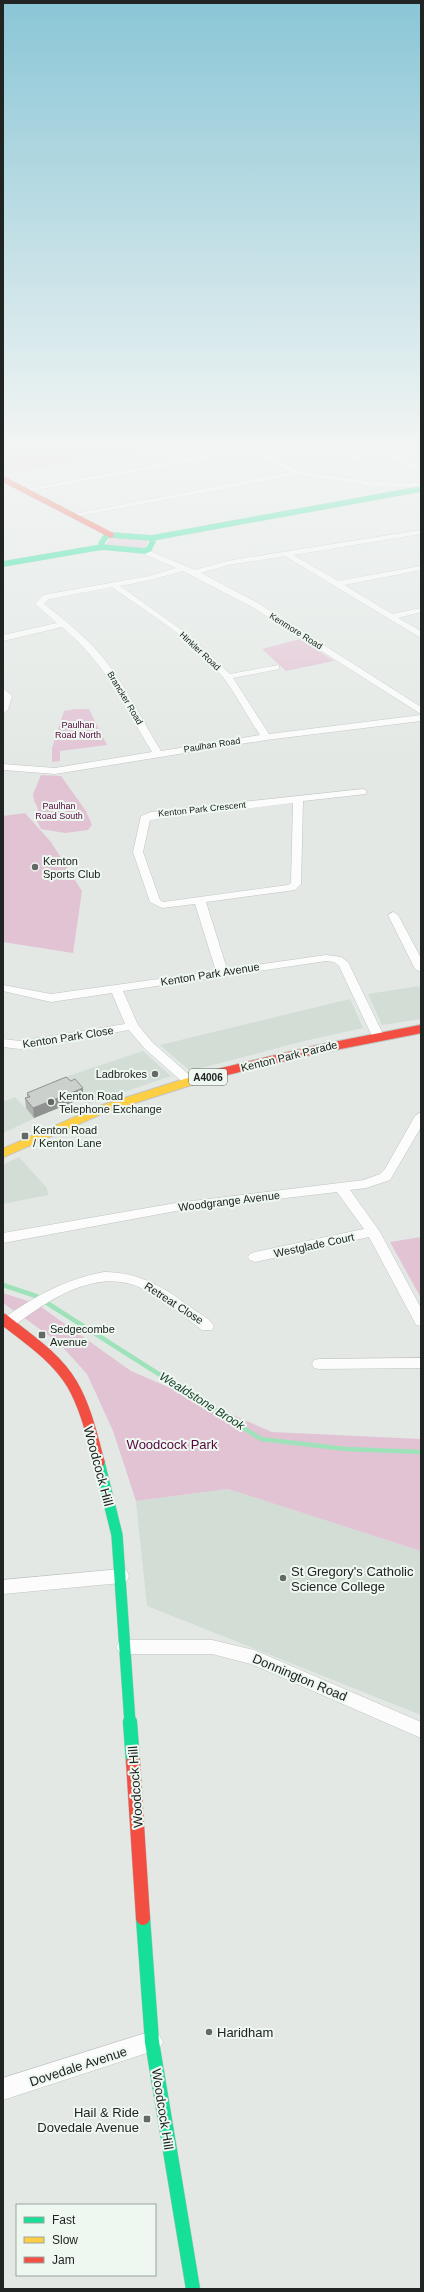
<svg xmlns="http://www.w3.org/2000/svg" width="424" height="2292" viewBox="0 0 424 2292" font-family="Arial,sans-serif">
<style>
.built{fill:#d2ddd6}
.green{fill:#e2c3d4}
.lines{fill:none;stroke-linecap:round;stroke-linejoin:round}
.stream{stroke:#9ee2ba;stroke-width:4.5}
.street-casing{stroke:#c1c4c2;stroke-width:1}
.fast-far2-casing{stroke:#c1c4c2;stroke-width:6}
.fast-far1-casing{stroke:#c1c4c2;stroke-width:12}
.fast-casing{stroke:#c1c4c2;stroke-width:15}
.slow-casing{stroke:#c1c4c2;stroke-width:10}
.jam-far3-casing{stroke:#c1c4c2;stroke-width:6}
.jam-far2-casing{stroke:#c1c4c2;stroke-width:10}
.jam-far1-casing{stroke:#c1c4c2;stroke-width:12}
.jam-casing{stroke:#c1c4c2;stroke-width:15}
.street{fill:#fbfcfb;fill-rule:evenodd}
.fast-far2{stroke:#16e098;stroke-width:5.5}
.fast-far1{stroke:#16e098;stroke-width:11}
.fast{stroke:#16e098;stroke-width:14}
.slow{stroke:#ffcf43;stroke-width:8}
.jam-far3{stroke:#f24e42;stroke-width:5.5}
.jam-far2{stroke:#f24e42;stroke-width:8}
.jam-far1{stroke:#f24e42;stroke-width:11}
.jam{stroke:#f24e42;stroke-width:14}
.wall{fill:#afb3b0}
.shaded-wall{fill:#8f9290}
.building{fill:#ccd0cd;stroke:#8f9290}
.poi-dot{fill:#646966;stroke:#eef8f1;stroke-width:1.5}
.labels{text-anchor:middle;stroke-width:4;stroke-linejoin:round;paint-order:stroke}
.far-street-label{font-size:9px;fill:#202422;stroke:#eef8f1}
.far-park-label{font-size:9px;fill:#55073d;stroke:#eef8f1}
.shield{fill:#eef8f1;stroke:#5e6460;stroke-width:1}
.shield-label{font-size:10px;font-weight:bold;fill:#202422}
.poi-label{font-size:11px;fill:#202422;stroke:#eef8f1;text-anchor:start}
.street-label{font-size:11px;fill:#202422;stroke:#eef8f1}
.water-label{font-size:12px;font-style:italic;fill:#0f3822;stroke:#eef8f1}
.near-park-label{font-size:13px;fill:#55073d;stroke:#eef8f1}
.near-street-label{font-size:13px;fill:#202422;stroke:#eef8f1}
.near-poi-label{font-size:13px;fill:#202422;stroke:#eef8f1;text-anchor:start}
</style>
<rect width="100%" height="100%" fill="#e3e8e5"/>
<path class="built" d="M419 986 421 991V1019L382 1025 368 994Z
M350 999 363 1028 304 1041 190 1071 160 1045Z
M143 1051 171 1076 89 1104 65 1077Z
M15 1097 35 1118 3 1133V1102Z
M19 1157 47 1188 48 1195 3 1204V1165Z
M228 1489 421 1551V1715L147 1606 136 1501Z"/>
<path class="green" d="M3 447H170L9 473 3 470Z
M111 537 148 540 145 549 106 545Z
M300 639 334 661 286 671 262 649Z
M75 709H89L107 745 60 751V761L52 762V748L64 711Z
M41 775 61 776 86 811 92 825 88 830 65 833 41 829 36 819 38 808 34 801 33 794Z
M25 813 51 842 82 891 73 953 3 942V816Z
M421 1237V1298L390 1242Z
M3 1293 37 1304 131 1371 272 1432 421 1439V1551L228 1489 136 1501 113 1431 87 1374 58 1342 3 1303Z"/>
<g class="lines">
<path class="stream" d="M3 1285 36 1296 261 1439 346 1449 421 1452"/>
<defs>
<path id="street" d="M245 447 254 448 299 471 374 482 421 483V487L374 486 297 475 73 517 69 515 290 472 251 451 25 492 21 490Z
M326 447H334L353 456 414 447 409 451 393 454 421 468V473L385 455 352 460Z
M421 530V534L293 555 338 581 421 566V570L344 585 392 614 421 608V612L398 618 421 631V638L285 556 228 565 201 573 258 603 421 707V714L252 607 183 571 150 580 120 586 190 636 230 674 279 665V669L233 678 269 734 421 715V721L266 740 55 774 3 770V764L55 768 152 752C123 704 107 665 62 627L3 641V635L57 623 35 604 43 595 149 576 176 568 142 553 141 551 145 549 195 570 227 561ZM112 587C149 614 194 639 222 676 236 694 247 716 260 735L161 751C143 722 129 691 108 664 90 640 67 622 44 604L49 599Z
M3 688 12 696 8 710 3 713Z
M363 789 366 790V794L303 801 301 884 295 890 206 902 227 969 326 955 341 957 348 962 384 1036 382 1039H374L372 1036 339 966 334 962 326 961 123 991 138 1025 153 1043 194 1079 196 1082 194 1085H186L145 1049 129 1030 20 1049 3 1047V1039L20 1041 125 1024 112 993 51 1002 3 991V985L51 994 216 971 195 904 162 908 150 902 133 852 141 816 151 812ZM293 803 291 883 288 885 163 902 160 900 143 852 150 820Z
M393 912 398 915 421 958V972L415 969 388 915Z
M421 1112V1127L390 1180 366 1188 350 1190 380 1232 421 1308V1326L416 1325 414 1321 369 1237 255 1262 250 1260 248 1257 250 1254 255 1252 364 1229 337 1192 176 1211 3 1243V1233L176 1203 364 1180 380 1174 385 1169 415 1116Z
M104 1272C140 1272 165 1288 193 1309 200 1314 210 1319 214 1326L212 1330H202C182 1315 163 1298 141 1288 97 1267 48 1300 14 1326L9 1327 3 1324 4 1318C35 1296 66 1279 104 1272Z
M421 1358V1368L319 1369 314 1368 312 1364 314 1360 319 1359Z
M121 1569 127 1571 129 1576 127 1581 121 1583 3 1594V1580Z
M125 1640H212L254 1650 421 1722V1738L251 1664 212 1654H125L119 1652 116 1647 119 1642Z
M152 2031 159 2035 163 2042 159 2049 3 2100V2078Z"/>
<path id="fast-far2" d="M102 547 101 544 106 536 111 535 152 538 421 489
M3 564 102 547 145 551 149 549 153 541 152 538"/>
<path id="fast-far1" d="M99 1462 117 1535 130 1723"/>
<path id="fast" d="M130 1722 133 1762
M143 1918 152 2042 193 2289"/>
<path id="slow" d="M3 1153 103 1109 210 1075"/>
<path id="jam-far3" d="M3 479 111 535"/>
<path id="jam-far2" d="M210 1075 314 1050 421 1029"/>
<path id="jam-far1" d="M3 1319C27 1338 56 1357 72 1384 86 1408 92 1436 99 1462"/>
<path id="jam" d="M133 1762 143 1918"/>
</defs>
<use href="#street" class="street-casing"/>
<use href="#fast-far2" class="fast-far2-casing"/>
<use href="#fast-far1" class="fast-far1-casing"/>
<use href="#fast" class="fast-casing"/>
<use href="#slow" class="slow-casing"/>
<use href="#jam-far3" class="jam-far3-casing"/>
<use href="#jam-far2" class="jam-far2-casing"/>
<use href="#jam-far1" class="jam-far1-casing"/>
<use href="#jam" class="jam-casing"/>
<use href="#street" class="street"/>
<use href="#fast-far2" class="fast-far2"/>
<use href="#fast-far1" class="fast-far1"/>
<use href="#fast" class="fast"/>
<use href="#slow" class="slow"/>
<use href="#jam-far3" class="jam-far3"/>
<use href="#jam-far2" class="jam-far2"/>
<use href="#jam-far1" class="jam-far1"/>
<use href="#jam" class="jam"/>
</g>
<path class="wall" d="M27 1093 83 1098 34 1118 26 1108 25 1098 27 1097Z"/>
<path class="shaded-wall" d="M83 1088V1098L34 1118 33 1108Z"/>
<path class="building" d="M66 1077 71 1081 75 1079 83 1088 33 1108 25 1098 30 1097 27 1093Z"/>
<linearGradient id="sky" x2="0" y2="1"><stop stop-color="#8ac6d6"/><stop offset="0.58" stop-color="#f2f5f3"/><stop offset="1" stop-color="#f2f5f3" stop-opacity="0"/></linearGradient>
<rect width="424" height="768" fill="url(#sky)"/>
<g class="poi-dot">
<circle cx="35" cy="867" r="4"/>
<circle cx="155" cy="1074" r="4"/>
<circle cx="51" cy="1102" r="4"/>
<rect x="21" y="1132" width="8" height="8" rx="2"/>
<rect x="38" y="1331" width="8" height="8" rx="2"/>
<circle cx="283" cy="1578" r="4"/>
<circle cx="209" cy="2032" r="4"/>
<rect x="143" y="2115" width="8" height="8" rx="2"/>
</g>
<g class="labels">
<g class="far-street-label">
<text transform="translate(296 631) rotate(32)" y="3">Kenmore Road</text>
<text transform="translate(200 651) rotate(43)" y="3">Hinkler Road</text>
<text transform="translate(125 698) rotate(59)" y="3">Brancker Road</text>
<text transform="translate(212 745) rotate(-9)" y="3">Paulhan Road</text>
<text transform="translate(202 809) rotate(-6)" y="3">Kenton Park Crescent</text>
</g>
<g class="far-park-label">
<text x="78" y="728">Paulhan<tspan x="78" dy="10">Road North</tspan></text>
<text x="59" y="809">Paulhan<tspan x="59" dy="10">Road South</tspan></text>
</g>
<rect class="shield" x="189" y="1069" width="38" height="16" rx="3"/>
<g class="shield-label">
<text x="208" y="1081">A4006</text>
</g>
<g class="poi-label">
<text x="43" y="865">Kenton<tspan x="43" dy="13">Sports Club</tspan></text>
<text x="147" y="1078" text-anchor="end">Ladbrokes</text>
<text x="59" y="1100">Kenton Road<tspan x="59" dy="13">Telephone Exchange</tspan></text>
<text x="33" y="1134">Kenton Road<tspan x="33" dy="13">/ Kenton Lane</tspan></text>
<text x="50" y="1333">Sedgecombe<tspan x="50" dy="13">Avenue</tspan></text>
</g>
<g class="street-label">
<text transform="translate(210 974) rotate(-9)" y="4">Kenton Park Avenue</text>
<text transform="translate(68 1037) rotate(-9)" y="4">Kenton Park Close</text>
<text transform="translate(289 1056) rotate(-14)" y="4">Kenton Park Parade</text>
<text transform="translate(229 1201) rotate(-7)" y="4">Woodgrange Avenue</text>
<text transform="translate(314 1245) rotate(-12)" y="4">Westglade Court</text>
<text transform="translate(174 1303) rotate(33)" y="4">Retreat Close</text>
</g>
<g class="water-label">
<text transform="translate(202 1401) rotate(32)" y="4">Wealdstone Brook</text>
</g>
<g class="near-park-label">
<text x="172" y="1449">Woodcock Park</text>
</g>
<g class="near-street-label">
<text transform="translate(99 1466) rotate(75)" y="5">Woodcock Hill</text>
<text transform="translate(300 1677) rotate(23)" y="5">Donnington Road</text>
<text transform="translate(135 1787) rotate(-94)" y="5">Woodcock Hill</text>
<text transform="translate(78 2066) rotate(-18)" y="5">Dovedale Avenue</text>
<text transform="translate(163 2109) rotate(81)" y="5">Woodcock Hill</text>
</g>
<g class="near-poi-label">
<text x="291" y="1576">St Gregory's Catholic<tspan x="291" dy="15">Science College</tspan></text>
<text x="217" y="2037">Haridham</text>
<text x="139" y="2117" text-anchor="end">Hail &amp; Ride<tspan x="139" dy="15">Dovedale Avenue</tspan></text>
</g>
</g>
<rect width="424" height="2292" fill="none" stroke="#202422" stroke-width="8"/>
<rect x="16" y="2204" width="140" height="72" fill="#eef8f1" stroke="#9ca39e"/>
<rect x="24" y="2217" width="20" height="6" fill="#16e098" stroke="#9ca39e"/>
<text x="52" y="2224" font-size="12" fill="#202422">Fast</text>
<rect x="24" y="2237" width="20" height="6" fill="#ffcf43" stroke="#9ca39e"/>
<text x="52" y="2244" font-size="12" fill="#202422">Slow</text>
<rect x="24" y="2257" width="20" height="6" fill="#f24e42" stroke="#9ca39e"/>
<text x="52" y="2264" font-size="12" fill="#202422">Jam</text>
</svg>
